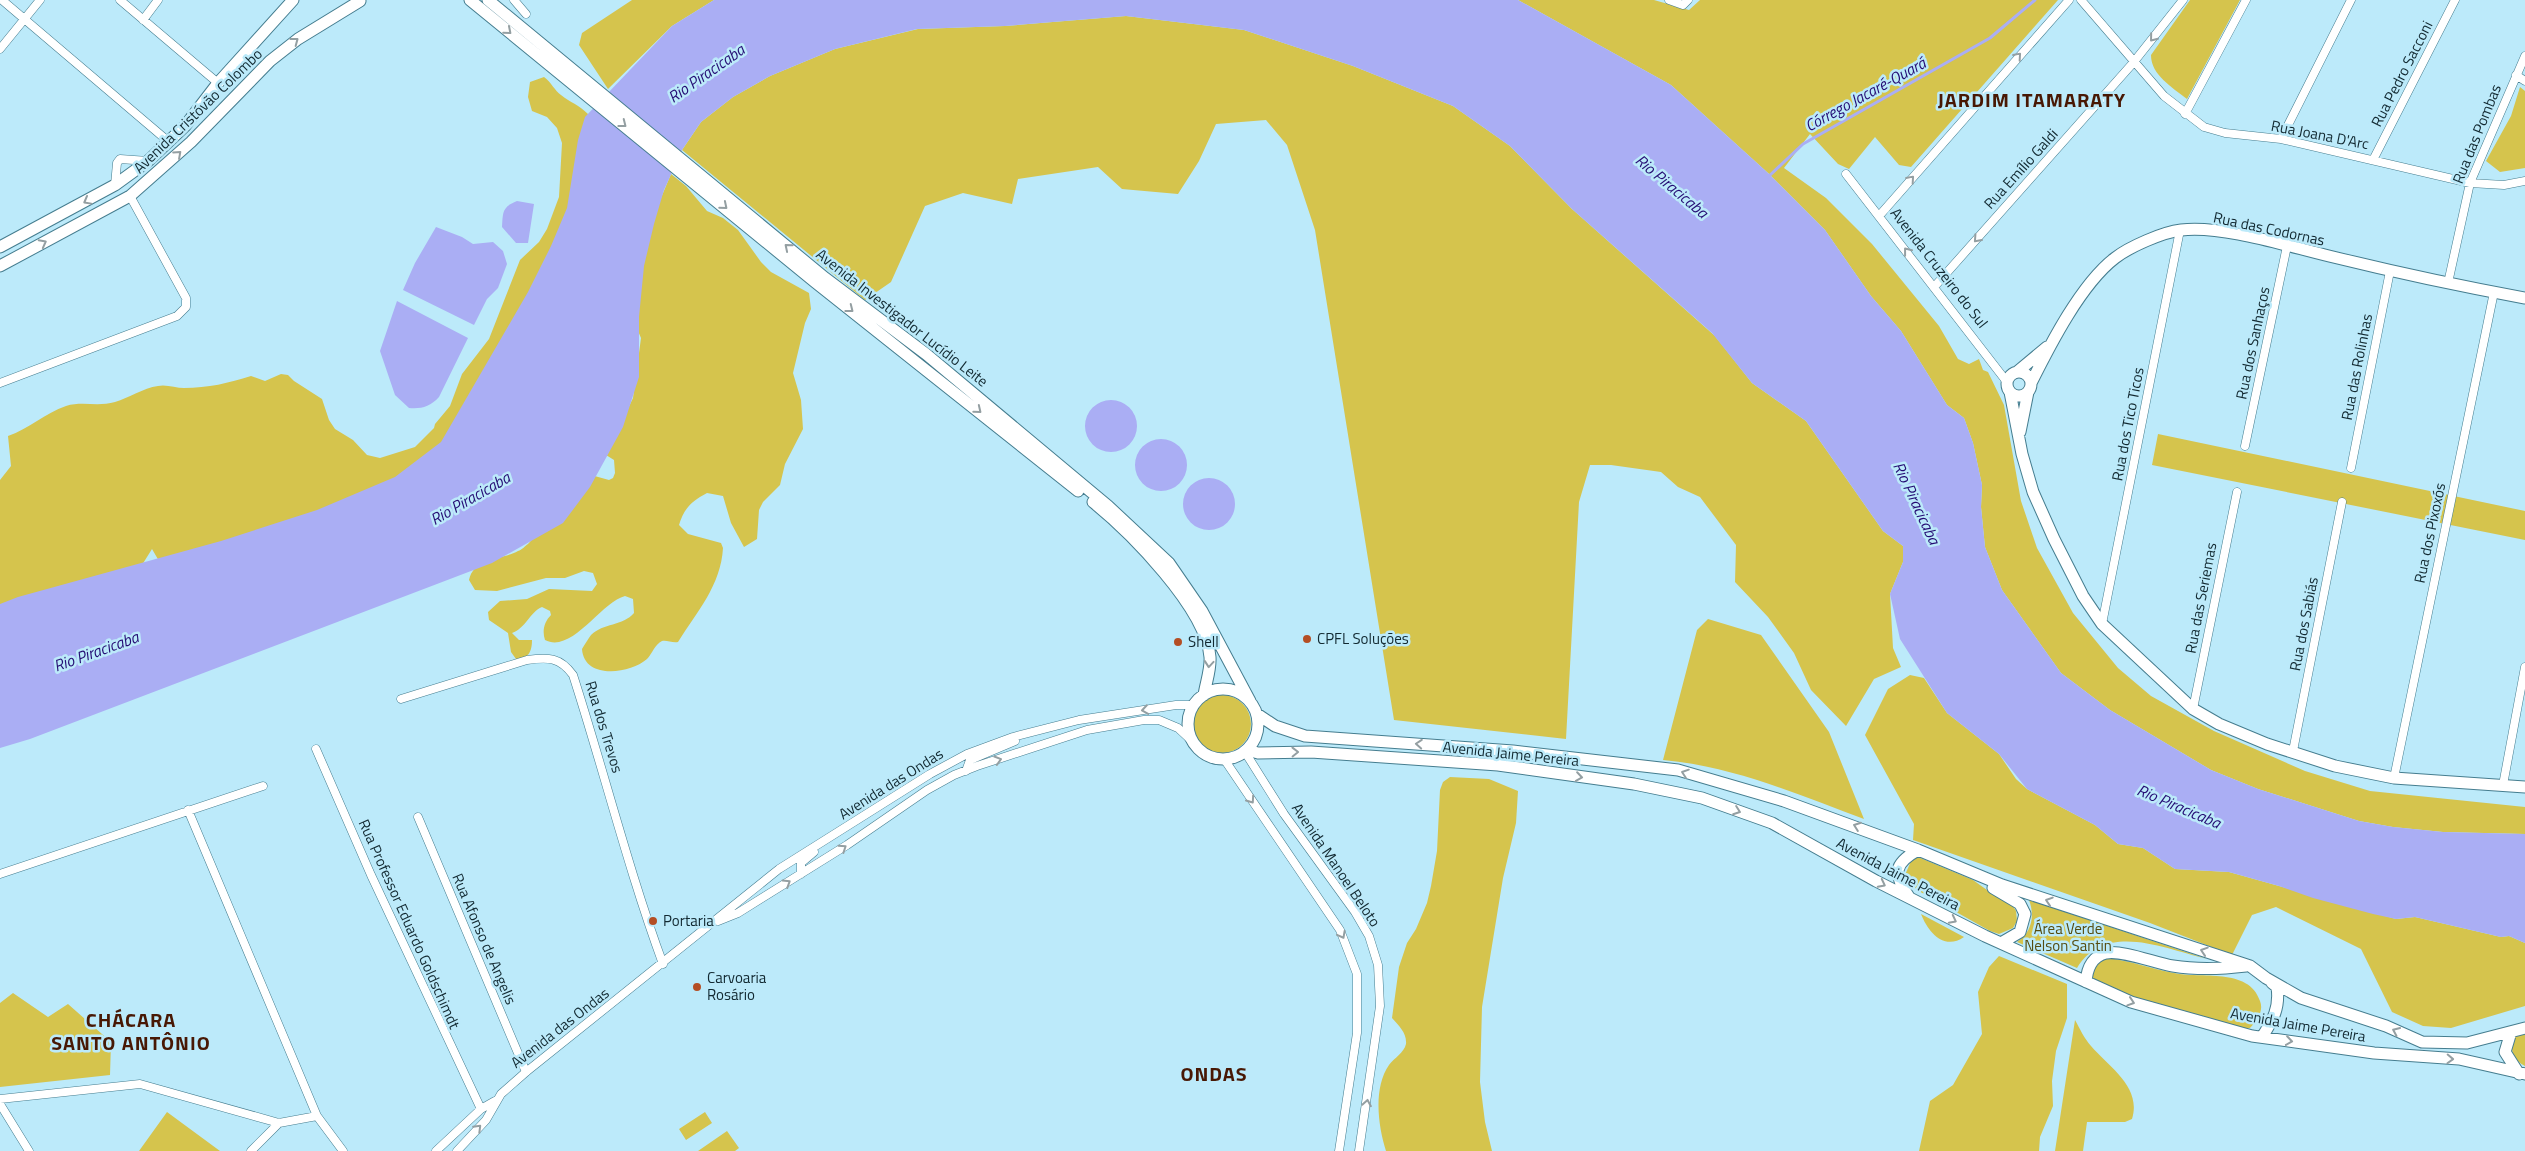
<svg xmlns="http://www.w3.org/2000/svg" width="2525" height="1151" viewBox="0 0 2525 1151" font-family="'Titillium Web',sans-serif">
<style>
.green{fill:#d5c44d}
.water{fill:#aaaef4}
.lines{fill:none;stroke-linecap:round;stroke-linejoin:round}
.stream{stroke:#aaaef4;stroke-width:3}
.street-casing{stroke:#457d8f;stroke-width:9}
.secondary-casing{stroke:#457d8f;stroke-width:13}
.street{stroke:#fff;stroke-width:8}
.secondary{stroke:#fff;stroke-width:11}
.oneway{stroke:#949fa2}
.poi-dot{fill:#b44e24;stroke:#bceafa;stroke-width:2}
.labels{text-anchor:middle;stroke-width:5;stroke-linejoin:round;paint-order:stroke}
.street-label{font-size:15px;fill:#122931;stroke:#bceafa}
.poi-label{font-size:15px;fill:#122931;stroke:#bceafa;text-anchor:start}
.park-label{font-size:15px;fill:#554c10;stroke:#bceafa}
.water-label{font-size:16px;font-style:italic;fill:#250d74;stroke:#bceafa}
.district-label{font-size:20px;font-weight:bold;letter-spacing:1px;fill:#481804;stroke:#bceafa}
</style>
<rect width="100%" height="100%" fill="#bceafa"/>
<path class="green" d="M632 0H714L672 26 608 89 579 45 582 33Z
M1518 0H1654L1689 10 1700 0H2058L1911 167 1899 165 1875 137 1849 169 1838 164 1810 134 1784 168 1826 198 1872 244 1939 326 1958 359 1969 364 1979 359 1983 370 1988 372 2004 405 2021 501 2037 548 2073 613 2118 668 2151 696 2214 731 2305 771 2370 791 2525 807V834L2443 832 2393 827 2359 821 2258 789 2211 770 2110 710 2061 673 2002 590 1985 547 1981 507 1982 485 1973 443 1964 418 1947 405 1901 331 1871 296 1825 230 1768 173 1671 85Z
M2190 0H2240L2187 99C2172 87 2151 75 2151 55Z
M1126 16 1244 30 1353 66 1453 106 1510 146 1572 209 1715 336 1752 383 1806 421 1883 531 1903 546V562L1890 594 1893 648 1901 667 1874 679 1846 726 1811 690 1794 653 1768 617 1735 582 1736 545 1700 497 1678 487 1661 472 1611 465H1590L1579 502 1566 739 1394 720 1315 230 1287 145 1266 120 1216 124 1199 161 1178 194 1122 189 1098 167 1018 179 1012 204 963 193 925 206 891 282 865 300 682 150 701 122 733 97 770 76 835 49 918 29 1005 26Z
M544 77C551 82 555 91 561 95 571 103 578 104 588 114L583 211 423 483 159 561 152 549 142 565 0 625V480L11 466 8 436C29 429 45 413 66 406 82 401 98 407 115 402 129 398 143 388 158 386 166 384 176 388 184 388 208 388 229 383 251 376L265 381 281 374 288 375 294 381 322 399 329 420 335 429 353 440 367 455 380 458 415 447 434 428 435 424 450 406 462 374 489 339 520 260 539 242 547 229 559 197 562 143 557 128 547 117 532 111 528 97 530 82Z
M2520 87 2525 91V168L2500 172 2486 161 2511 116Z
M671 174 686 186 707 211 723 218 738 230 761 262 771 272 809 293 811 309 805 323 793 373 801 400 803 429 785 464 780 485 763 502 759 510 757 539 744 547 731 523 723 496 707 493C692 501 684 508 679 525L688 534 721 543 723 548C721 585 697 612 678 642 672 643 667 640 662 641 655 644 652 654 647 659 630 674 584 680 582 649 585 644 588 639 591 635 603 623 623 626 634 613L633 599 625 596C601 602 572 654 545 640 542 631 544 622 551 615L550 611 542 607C530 612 526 628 512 633L519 640H532C532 651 529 659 516 659L511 652 508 633 489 620 488 612 500 601 527 599 549 589 592 591 597 584 593 573 584 571 565 578H546L497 591 475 590 469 580C474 557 502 560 518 551 522 550 525 546 528 544L591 475 609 480 613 478 615 473 614 460 606 455 633 398 641 338 638 331 637 255Z
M2158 434 2525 511V540L2152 465Z
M1708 619 1761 635 1829 732 1864 819C1799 795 1733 766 1663 760L1697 630Z
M1910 675 1924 678 1947 713 1999 754 2016 779 2027 789 2095 825 2118 844 2143 848 2175 869 2229 872 2396 919 2415 917 2501 937 2509 936 2525 943V1006L2451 1028 2423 1026 2392 1012 2361 949 2276 907 2252 915 2232 955 2150 923 1913 840 1914 824 1865 735 1888 689Z
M1193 724a29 29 0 1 1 58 0a29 29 0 1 1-58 0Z
M1450 777 1489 779 1518 791 1516 823 1503 878 1482 1007 1480 1082 1485 1122 1492 1151H1386C1378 1126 1373 1088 1389 1065 1394 1058 1404 1053 1406 1044 1407 1033 1399 1026 1392 1018L1399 967 1407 943 1416 929 1427 903 1431 886 1437 851 1440 790 1443 782Z
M1918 857 1973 880 1994 895 2011 903 2016 911 2017 921 2013 928 1999 934 1990 931 1917 890 1905 875 1911 861Z
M2029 900 2207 959C2165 949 2106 921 2077 968L2017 942C2032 932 2035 916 2029 900Z
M1921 914 1964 937C1944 951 1928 932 1921 914Z
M1999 956 2067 984V1018L2056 1051 2052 1081 2053 1106 2040 1137 2039 1151H1919L1930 1101 1953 1085 1982 1034 1978 992 1989 967Z
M2106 958C2129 960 2151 969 2174 973 2200 979 2249 967 2260 1001 2264 1011 2257 1020 2250 1028 2217 1032 2133 996 2098 984L2093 980 2090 974 2098 962Z
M13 993 48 1017 68 1004 111 1042 110 1075 0 1087V1003Z
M2075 1020C2080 1029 2084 1038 2091 1046 2109 1067 2142 1087 2132 1119L2125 1122H2087L2083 1151H2055Z
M2525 1028V1066C2513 1060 2511 1052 2512 1039Z
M167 1112 220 1151H139Z
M705 1112 712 1123 686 1140 679 1129Z
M727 1131 739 1148 735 1151H698Z"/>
<path class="water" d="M714 0H1518L1671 85 1768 173 1825 230 1871 296 1901 331 1947 405 1964 418 1973 443 1982 485 1981 507 1985 547 2002 590 2061 673 2110 710 2211 770 2258 789 2359 821 2393 827 2443 832 2525 834V943L2509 936 2501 937 2415 917 2396 919 2373 914 2313 898 2279 886 2229 872 2175 869 2143 848 2118 844 2095 825 2027 789 1999 754 1947 713 1900 639 1890 594 1903 562V546L1883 531 1806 421 1752 383 1712 333 1572 209 1510 146 1453 106 1353 66 1244 30 1126 16 1005 26 917 29 835 49 770 76 733 97 701 122 682 150 664 190 654 224 644 266 639 317V377L623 427 590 487 563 523 492 563 30 739 0 748V604L18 597 221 541 317 510 395 477 441 442 528 292 551 246 567 208 578 140 585 117 672 26Z
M517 201 534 204 528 243H516L502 227C503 212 502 207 517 201Z
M436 227 462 237 473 244 493 242 503 251 507 264 498 288 487 299 474 325 403 290 415 263Z
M397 301 468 338 439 397C430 407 421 409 409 408L395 395 380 351Z
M1085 426a26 26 0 1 1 52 0a26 26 0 1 1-52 0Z
M1135 465a26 26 0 1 1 52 0a26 26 0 1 1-52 0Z
M1183 504a26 26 0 1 1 52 0a26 26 0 1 1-52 0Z"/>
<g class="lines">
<path class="stream" d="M1768 177 1803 144 1990 38 2035 0"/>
<defs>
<path id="street" d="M2 0 169 142
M120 0 218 83
M514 0 526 14
M1669 0 1683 5 1688 0
M2081 0 2164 96 2204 127 2225 133 2281 139 2470 183 2504 185 2525 181
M143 20 158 0
M0 49 40 0
M2516 75 2525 81
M2185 114 2246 0
M2281 139 2351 0
M2373 160 2455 0
M1846 174 2007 382
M115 185 117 163 120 159 148 161
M1879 216 2069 0
M2448 283 2470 183 2525 56
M1935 286 2133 63 2183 0
M0 383 177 316 186 307V298L130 196
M2245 446 2287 246
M2351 468 2390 271
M2102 624 2180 230
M401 699 527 660C548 657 560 657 573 675 604 771 628 869 663 964
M2193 709 2237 492
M316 749 371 875 481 1109
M2293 751 2342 502
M1245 752 1284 814 1355 912 1369 936 1378 965 1380 1006 1359 1151
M1224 759 1340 930 1357 974V1033L1339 1151
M966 771 970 760 1015 741
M2394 778 2494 292
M2503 785 2525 667
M188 810 317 1116 343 1151
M418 817 526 1072
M0 874 263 786
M801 874V863L814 852
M718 921 738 913 847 845 927 790 954 775 977 766 1087 730 1144 720H1159L1178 728 1191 740
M0 1099 140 1084 279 1123 317 1116
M0 1104 29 1151
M251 1151 279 1123
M436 1151 481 1109 495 1101
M457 1151 486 1120 501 1094 526 1072 779 869 930 774 967 754 1013 737 1079 720 1176 705H1194"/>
<path id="secondary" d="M470 0 815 282 1078 491
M488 0 825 278 926 354 1108 506 1169 563 1202 611 1250 701
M0 247 115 185 148 161 185 126 218 83 293 0
M0 266 130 196 191 142 270 61 298 39 360 1
M2017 372 2047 347
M2007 384a12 12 0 1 1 24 0a12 12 0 1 1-24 0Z
M2031 383C2050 345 2081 284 2115 258 2129 247 2163 232 2181 230 2223 225 2287 246 2329 256 2394 272 2459 286 2525 298
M2010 392 2022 454 2033 492 2054 539 2083 596 2102 624 2193 709 2219 724 2267 744 2335 766 2394 778 2525 787
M2020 432 2028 392
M1093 502C1130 532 1206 608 1210 657 1211 669 1206 682 1204 695
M1188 724a35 35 0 1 1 70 0a35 35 0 1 1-70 0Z
M1257 714 1275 726 1305 736 1513 751 1678 770 1784 801 1918 850 2002 885 2250 966 2266 978 2301 998 2386 1026 2422 1042 2467 1043 2525 1028
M1247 750 1258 753 1311 752 1498 765 1634 784 1702 798 1772 823 1876 881 1985 936 2131 1002 2252 1036 2374 1053 2459 1059 2525 1074
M1993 888 2020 904 2025 914 2020 932 2001 943
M1909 897C1893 874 1893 864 1918 850
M2086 982C2087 969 2091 957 2106 953 2123 950 2155 963 2173 966 2198 970 2221 969 2246 966
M2511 1032 2505 1052 2519 1074
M2262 1037C2273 1020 2280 1008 2277 987L2272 983"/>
</defs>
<use href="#street" class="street-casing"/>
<use href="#secondary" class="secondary-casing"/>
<use href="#street" class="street"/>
<use href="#secondary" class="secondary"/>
</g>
<defs><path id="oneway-chevron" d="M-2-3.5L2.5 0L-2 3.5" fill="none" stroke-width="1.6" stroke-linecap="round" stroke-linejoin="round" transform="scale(1.25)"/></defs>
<g class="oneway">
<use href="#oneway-chevron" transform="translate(508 31) rotate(41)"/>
<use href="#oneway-chevron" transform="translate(2153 38) rotate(129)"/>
<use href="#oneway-chevron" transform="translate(295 41) rotate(-37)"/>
<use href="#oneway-chevron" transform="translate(2018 56) rotate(-49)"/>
<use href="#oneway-chevron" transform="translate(623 124) rotate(38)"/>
<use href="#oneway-chevron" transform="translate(178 154) rotate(-42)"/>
<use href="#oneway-chevron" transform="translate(1911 179) rotate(-49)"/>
<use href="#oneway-chevron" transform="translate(87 201) rotate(151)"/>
<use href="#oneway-chevron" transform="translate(724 206) rotate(40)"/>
<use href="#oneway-chevron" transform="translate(1977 239) rotate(132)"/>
<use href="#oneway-chevron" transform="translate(43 243) rotate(-28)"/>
<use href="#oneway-chevron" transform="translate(788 247) rotate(-140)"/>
<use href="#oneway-chevron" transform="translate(1907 251) rotate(-128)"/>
<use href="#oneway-chevron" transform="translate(850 309) rotate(38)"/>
<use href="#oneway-chevron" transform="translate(978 410) rotate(39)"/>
<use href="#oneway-chevron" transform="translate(1209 664) rotate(95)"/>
<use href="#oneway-chevron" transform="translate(1145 710) rotate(171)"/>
<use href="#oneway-chevron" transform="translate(1419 744) rotate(-176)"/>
<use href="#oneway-chevron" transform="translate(1295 752) rotate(-1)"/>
<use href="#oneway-chevron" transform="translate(998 760) rotate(-17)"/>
<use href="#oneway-chevron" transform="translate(1685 773) rotate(-161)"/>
<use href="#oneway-chevron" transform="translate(1579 777) rotate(8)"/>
<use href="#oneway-chevron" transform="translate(1251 800) rotate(55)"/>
<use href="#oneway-chevron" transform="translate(1737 811) rotate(20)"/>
<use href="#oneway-chevron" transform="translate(1857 826) rotate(-160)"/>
<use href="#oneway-chevron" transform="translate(843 848) rotate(-34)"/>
<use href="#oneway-chevron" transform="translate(787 883) rotate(-32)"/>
<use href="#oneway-chevron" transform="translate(1882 884) rotate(27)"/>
<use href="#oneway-chevron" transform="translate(2049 901) rotate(-162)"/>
<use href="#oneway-chevron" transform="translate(1953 920) rotate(27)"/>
<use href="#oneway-chevron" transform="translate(1342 935) rotate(62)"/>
<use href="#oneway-chevron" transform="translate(2204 951) rotate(-162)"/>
<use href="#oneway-chevron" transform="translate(2131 1002) rotate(18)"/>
<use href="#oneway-chevron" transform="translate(2396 1031) rotate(-156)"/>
<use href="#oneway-chevron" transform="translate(2289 1041) rotate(8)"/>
<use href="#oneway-chevron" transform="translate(2450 1059) rotate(2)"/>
<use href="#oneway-chevron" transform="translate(1367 1103) rotate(-80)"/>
<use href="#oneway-chevron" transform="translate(478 1128) rotate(-45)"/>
</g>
<g class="poi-dot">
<circle cx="1307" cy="639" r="5"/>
<circle cx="1178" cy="642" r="5"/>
<circle cx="653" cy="921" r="5"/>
<circle cx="697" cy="987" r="5"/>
</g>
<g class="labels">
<g class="street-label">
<text transform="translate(2402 74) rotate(-63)" y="5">Rua Pedro Sacconi</text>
<text transform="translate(198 111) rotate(-44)" y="5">Avenida Cristóvão Colombo</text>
<text transform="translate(2477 134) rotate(-68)" y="5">Rua das Pombas</text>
<text transform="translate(2320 135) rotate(11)" y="5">Rua Joana D'Arc</text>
<text transform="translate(2021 169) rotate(-48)" y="5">Rua Emílio Galdi</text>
<text transform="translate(2269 229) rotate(12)" y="5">Rua das Codornas</text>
<text transform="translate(1939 268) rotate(52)" y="5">Avenida Cruzeiro do Sul</text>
<text transform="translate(902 318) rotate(38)" y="5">Avenida Investigador Lucídio Leite</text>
<text transform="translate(2253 343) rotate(-78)" y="5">Rua dos Sanhaços</text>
<text transform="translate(2357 367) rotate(-79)" y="5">Rua das Rolinhas</text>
<text transform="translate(2128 424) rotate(-79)" y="5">Rua dos Tico Ticos</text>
<text transform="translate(2430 533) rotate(-78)" y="5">Rua dos Pixoxós</text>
<text transform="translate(2201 598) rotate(-79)" y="5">Rua das Seriemas</text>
<text transform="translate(2304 624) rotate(-79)" y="5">Rua dos Sabiás</text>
<text transform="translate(604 727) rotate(73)" y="5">Rua dos Trevos</text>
<text transform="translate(1511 754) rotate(6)" y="5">Avenida Jaime Pereira</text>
<text transform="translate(891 784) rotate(-32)" y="5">Avenida das Ondas</text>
<text transform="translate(1336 865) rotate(56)" y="5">Avenida Manoel Beloto</text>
<text transform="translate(1898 874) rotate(28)" y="5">Avenida Jaime Pereira</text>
<text transform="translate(409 924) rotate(66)" y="5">Rua Professor Eduardo Goldschimdt</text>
<text transform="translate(484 939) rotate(67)" y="5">Rua Afonso de Angelis</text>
<text transform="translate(2298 1025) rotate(10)" y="5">Avenida Jaime Pereira</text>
<text transform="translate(560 1028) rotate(-38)" y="5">Avenida das Ondas</text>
</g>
<g class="poi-label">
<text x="1317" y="644">CPFL Soluções</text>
<text x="1188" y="647">Shell</text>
<text x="663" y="926">Portaria</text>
<text x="707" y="983">Carvoaria<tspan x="707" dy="17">Rosário</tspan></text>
</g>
<g class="park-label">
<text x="2068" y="934">Área Verde<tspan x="2068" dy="17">Nelson Santin</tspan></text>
</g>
<g class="water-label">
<text transform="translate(706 73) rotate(-35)" y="6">Rio Piracicaba</text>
<text transform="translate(1865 94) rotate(-29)" y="6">Córrego Jacaré-Quará</text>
<text transform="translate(1672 186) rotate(40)" y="6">Rio Piracicaba</text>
<text transform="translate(470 498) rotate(-30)" y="6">Rio Piracicaba</text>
<text transform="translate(1917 503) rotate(65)" y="6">Rio Piracicaba</text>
<text transform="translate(96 651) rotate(-20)" y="6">Rio Piracicaba</text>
<text transform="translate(2179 806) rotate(23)" y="6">Rio Piracicaba</text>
</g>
<g class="district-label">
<text x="2032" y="107">JARDIM ITAMARATY</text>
<text x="131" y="1027">CHÁCARA<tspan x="131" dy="23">SANTO ANTÔNIO</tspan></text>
<text x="1214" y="1081">ONDAS</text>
</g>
</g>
</svg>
